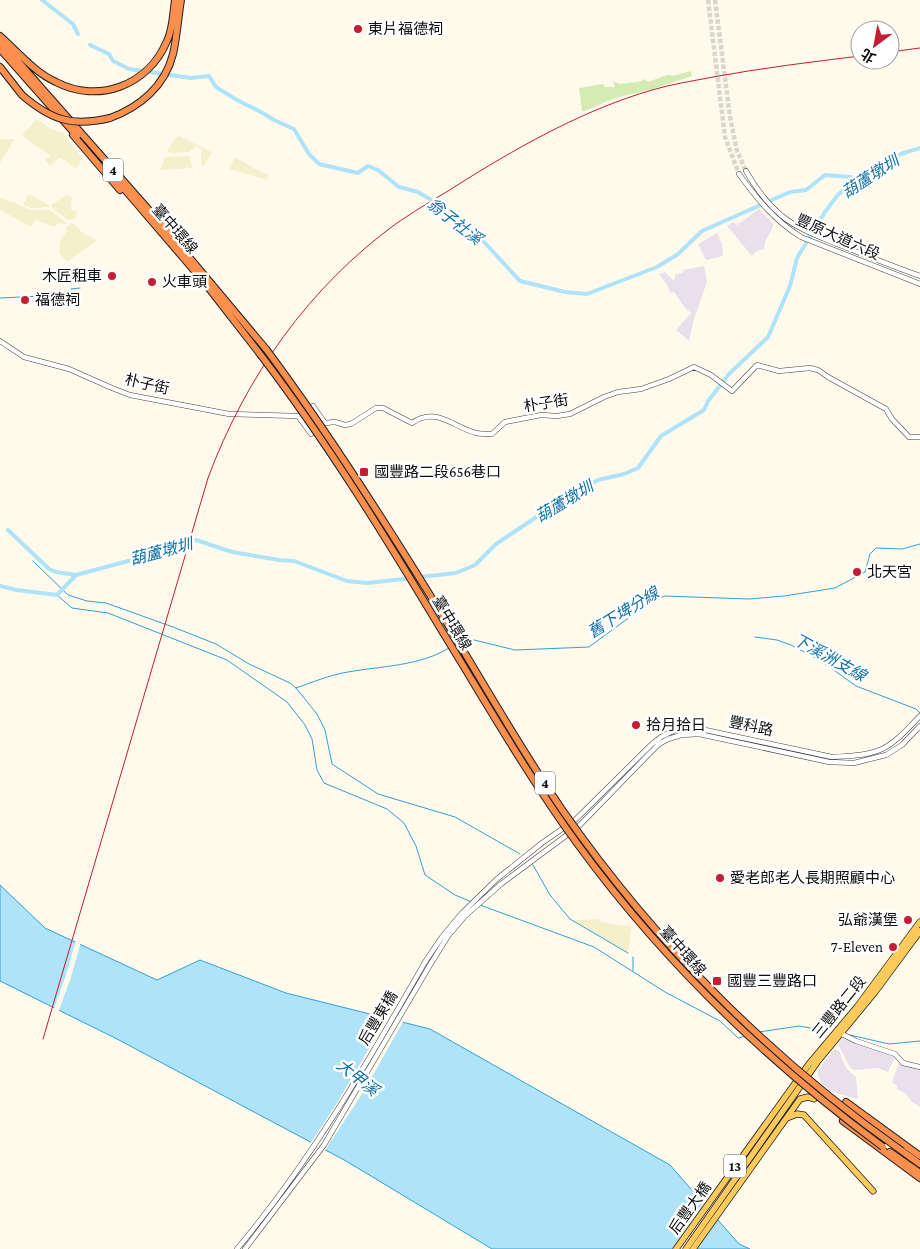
<svg xmlns="http://www.w3.org/2000/svg" width="920" height="1249" viewBox="0 0 920 1249" font-family="'Crimson Pro','Noto Sans TC',serif">
<style>
.industrial{fill:#eae0ec}
.farmland{fill:#f6efcb}
.green{fill:#d5ebb4}
.water{fill:#aee3f9;stroke:#31a0d4}
.pier{fill:#fffaec}
.lines{fill:none;stroke-linecap:round;stroke-linejoin:round}
.stream{stroke:#31a0d4;stroke-width:1}
.canal{stroke:#aee3f9;stroke-width:4}
.tertiary-tunnel{stroke:#dbd6cb;stroke-width:4.5;stroke-dasharray:4.5 2;stroke-linecap:butt}
.tertiary-casing{stroke:#404040;stroke-width:5.5}
.primary-casing{stroke:#1e1e1e;stroke-width:7}
.motorway-casing{stroke:#1e1e1e;stroke-width:8}
.tertiary{stroke:#fff;stroke-width:4.5}
.primary{stroke:#ffca5c;stroke-width:5.5}
.motorway{stroke:#fc8f4e;stroke-width:6}
.rail{stroke:#c31e33;stroke-width:1}
.motorway-bridge-casing{stroke:#1e1e1e;stroke-width:8;stroke-linecap:butt}
.motorway-bridge{stroke:#fc8f4e;stroke-width:6}
.poi-dot{fill:#c31e33;stroke:#fff;stroke-width:2}
.labels{text-anchor:middle;stroke-width:5;stroke-linejoin:round;paint-order:stroke}
.shield{fill:#fff;stroke:#565656;stroke-width:1}
.shield-label{font-size:14px;font-weight:bold;fill:#0d0d0d}
.poi-label{font-size:15px;fill:#0d0d0d;stroke:#fff;text-anchor:start}
.street-label{font-size:15px;fill:#0d0d0d;stroke:#fff}
.water-label{font-size:16px;font-style:italic;fill:#1070a4;stroke:#fff}
</style>
<rect width="100%" height="100%" fill="#fffaec"/>
<path class="industrial" d="M759 209 774 225 765 242 764 249 757 251 752 256 727 226 733 222 737 225Z
M717 233 722 244 723 256 706 260 698 244Z
M704 266 707 282 694 319 689 341 676 330 691 313 685 308 674 292 670 293 667 285 659 274 665 272 673 280 675 279V275L684 272 683 270Z
M843 1038 894 1055 895 1057 888 1072 878 1068 855 1070 852 1069 849 1066 838 1044Z
M834 1049 839 1051 846 1068 856 1077 858 1099 832 1092 822 1084 818 1076V1070Z
M899 1063 920 1069V1107L912 1102 906 1094 897 1089V1086L892 1082Z"/>
<path class="farmland" d="M36 120 40 121 47 127 63 133 82 159 76 169 60 157 50 166 45 160 50 156 49 154 36 146 22 135Z
M179 136 212 152 204 166H201V149L196 147 189 152 172 153 167 151 176 137Z
M0 139H15L0 163Z
M190 156 192 168 160 170 165 157Z
M235 157 263 173 268 174 267 180 229 169Z
M28 194 46 203 50 207 31 208 23 205Z
M67 195 72 198 71 210 78 211 75 219 68 220 52 208 51 205Z
M0 197 32 210H50L67 223 64 224 59 223 54 227 35 220 31 227 0 210Z
M70 223 74 224 83 233 97 240 68 261 65 260 59 252 60 242 67 230 66 228 69 226Z
M600 919 601 922 632 927 628 952 576 922 577 920Z"/>
<path class="green" d="M691 71 692 76 653 89 615 98 585 111H582L579 88 603 84 605 87H615L613 81 620 84 642 81 645 79 648 82 667 75H671L672 76Z"/>
<path class="water" d="M0 885 45 928 157 980 200 960 286 993 430 1029 670 1165 739 1244 750 1249H492L346 1161 117 1039 0 981Z"/>
<path class="pier" d="M76 940 81 942 71 977 58 1013 53 1011 66 975Z
M388 1016 404 1020 364 1091 324 1152 310 1144 337 1103Z
M705 1201 719 1217 697 1249H672Z"/>
<g class="lines">
<path class="stream" d="M71 289 80 288
M0 298 42 296
M33 561 68 595 87 601 106 603 173 627 216 644 249 664 290 683 296 688 317 714 325 730 332 764 378 794 455 817 520 854
M57 595 72 608 108 613 227 660 287 702 305 725 312 739 317 770 324 783 387 809 404 823 416 846 425 875 455 895 472 902
M755 637 777 640 791 645 821 661 856 686 916 709 920 713
M461 640 466 638 515 650 589 647 634 614 664 596 749 599 784 596 835 588 865 572 870 554 876 548 902 549 920 544
M296 688C313 682 330 675 348 672 382 666 420 666 449 648
M533 865 550 895 570 919 628 953
M480 905 594 947 665 992 720 1021 738 1038 746 1036
M633 957V971
M759 1032 799 1026 828 1031
M850 1035 889 1044 920 1041"/>
<path class="canal" d="M42 0 73 24 78 34
M90 45 109 54 113 61 129 69 191 78 209 76 216 87 237 100 261 112 274 120 294 129 309 154 319 164 358 173 368 166 378 170 399 187 418 192 443 207 473 230 520 281 565 292 587 294 657 267 678 254 702 231 790 192 806 190 825 175 851 177 853 182
M8 530 49 569 56 572 76 575 169 550 196 540 232 552 279 560 294 561 347 581 368 583 456 573 475 565 496 544 562 500 598 480 624 474 638 468 661 436 704 410 708 401 729 374 768 337 790 286 797 258 825 212 837 196 846 187 869 172 901 154 920 148
M0 586 17 590 57 595 76 575"/>
<path class="tertiary-tunnel" d="M708 0 725 137 739 174
M715 0 730 117 737 151 746 171"/>
<defs>
<path id="tertiary" d="M746 171C755 187 768 204 782 216 798 229 818 236 837 244 865 255 892 266 920 276
M739 174C757 199 774 220 801 237L920 284
M0 341 24 357 69 369 112 388 130 395 229 414 298 416
M301 415 313 406 325 423
M298 416 311 434 325 423 335 422 345 425 351 424 376 408H383L412 423C436 406 453 427 476 433 481 434 486 434 492 434L505 422 541 415 557 416 570 414 604 397 618 392 641 389 669 379 694 367 711 375 732 391 757 365 779 371 810 368 818 370 828 377 886 409 892 419 909 437H920
M838 1032 856 1041 895 1054 903 1063 920 1067
M237 1249C311 1161 368 1062 425 962L442 937 462 913 497 879 542 843 575 820 652 744 661 737 675 730 696 728 832 757C848 756 867 756 882 749 897 742 909 727 920 716
M245 1249 324 1145 430 965 448 936 465 916 501 884 579 826 646 757 659 744 668 739 681 735 699 734 829 762 854 763 886 755 902 745 920 726"/>
<path id="primary" d="M787 1118 797 1114 804 1115 873 1191
M676 1249 809 1064 857 1007 920 922
M686 1249 818 1061 875 992 920 931
M693 1249 800 1099 808 1097 814 1099"/>
<path id="motorway" d="M0 36C18 52 34 72 56 82 98 104 148 86 167 41 173 29 173 13 175 0
M0 41 163 226 266 349
M0 49 77 136
M0 67 22 95
M110 118C140 107 165 86 173 54 177 37 178 18 181 0
M73 135 120 190
M120 184 204 282 260 354
M805 1082 837 1107 850 1112
M846 1102 920 1156
M843 1121 920 1178
M902 1151 920 1164
M890 1152 920 1173"/>
</defs>
<use href="#tertiary" class="tertiary-casing"/>
<use href="#primary" class="primary-casing"/>
<use href="#motorway" class="motorway-casing"/>
<use href="#tertiary" class="tertiary"/>
<use href="#primary" class="primary"/>
<use href="#motorway" class="motorway"/>
<path class="rail" d="M890 52 920 48
M43 1039 208 478C246 376 309 287 397 223 420 207 444 194 467 179 525 143 587 109 652 90 672 84 693 81 713 77 762 68 811 62 860 56"/>
<defs>
<path id="motorway-bridge" d="M22 95C51 120 72 127 110 118
M266 349C325 428 378 511 430 595 474 667 515 741 563 811 655 943 771 1059 902 1151
M260 354C327 442 385 536 442 631 487 704 529 778 579 846 664 962 768 1062 883 1147"/>
</defs>
<use href="#motorway-bridge" class="motorway-bridge-casing"/>
<use href="#motorway-bridge" class="motorway-bridge"/>
</g>
<g class="poi-dot">
<circle cx="358" cy="29" r="5"/>
<circle cx="112" cy="276" r="5"/>
<circle cx="152" cy="282" r="5"/>
<circle cx="25" cy="300" r="5"/>
<rect x="359" y="467" width="10" height="10" rx="2.5"/>
<circle cx="857" cy="572" r="5"/>
<circle cx="636" cy="725" r="5"/>
<circle cx="720" cy="878" r="5"/>
<circle cx="908" cy="920" r="5"/>
<circle cx="893" cy="947" r="5"/>
<rect x="712" y="976" width="10" height="10" rx="2.5"/>
</g>
<g class="labels">
<g class="shield">
<rect x="103" y="158.5" width="20" height="23" rx="4"/>
<rect x="535" y="771.5" width="20" height="23" rx="4"/>
<rect x="724" y="1154.5" width="22" height="23" rx="4"/>
</g>
<g class="shield-label">
<text x="113" y="175">4</text>
<text x="545" y="788">4</text>
<text x="735" y="1171">13</text>
</g>
<g class="poi-label">
<text x="368" y="34">東片福德祠</text>
<text x="102" y="281" text-anchor="end">木匠租車</text>
<text x="162" y="287">火車頭</text>
<text x="35" y="305">福德祠</text>
<text x="374" y="477">國豐路二段656巷口</text>
<text x="867" y="577">北天宮</text>
<text x="646" y="730">拾月拾日</text>
<text x="730" y="883">愛老郎老人長期照顧中心</text>
<text x="898" y="925" text-anchor="end">弘爺漢堡</text>
<text x="883" y="952" text-anchor="end">7-Eleven</text>
<text x="727" y="986">國豐三豐路口</text>
</g>
<g class="street-label">
<text transform="translate(175 229) rotate(49)" y="5">臺中環線</text>
<text transform="translate(838 237) rotate(24)" y="5">豐原大道六段</text>
<text transform="translate(147 384) rotate(13)" y="5">朴子街</text>
<text transform="translate(546 403) rotate(-9)" y="5">朴子街</text>
<text transform="translate(452 623) rotate(59)" y="5">臺中環線</text>
<text transform="translate(751 726) rotate(12)" y="5">豐科路</text>
<text transform="translate(683 951) rotate(48)" y="5">臺中環線</text>
<text transform="translate(839 1007) rotate(-51)" y="5">三豐路二段</text>
<text transform="translate(378 1018) rotate(-59)" y="5">后豐東橋</text>
<text transform="translate(690 1208) rotate(-54)" y="5">后豐大橋</text>
</g>
<g class="water-label">
<text transform="translate(870 176) rotate(-33)" y="6">葫蘆墩圳</text>
<text transform="translate(455 221) rotate(38)" y="6">翁子社溪</text>
<text transform="translate(564 501) rotate(-31)" y="6">葫蘆墩圳</text>
<text transform="translate(161 551) rotate(-15)" y="6">葫蘆墩圳</text>
<text transform="translate(623 612) rotate(-32)" y="6">舊下埤分線</text>
<text transform="translate(830 657) rotate(29)" y="6">下溪洲支線</text>
<text transform="translate(358 1077) rotate(38)" y="6">大甲溪</text>
</g>
</g>
<g transform="translate(875 45) rotate(212)"><circle r="24" fill="#ffffff" stroke="#9e9e9e"/>
<path d="M0-4L9 19L0 12L-9 19Z" fill="#c31e33"/>
<text y="-8" font-size="14" font-weight="bold" text-anchor="middle" fill="#0d0d0d">北</text>
</g>
</svg>
